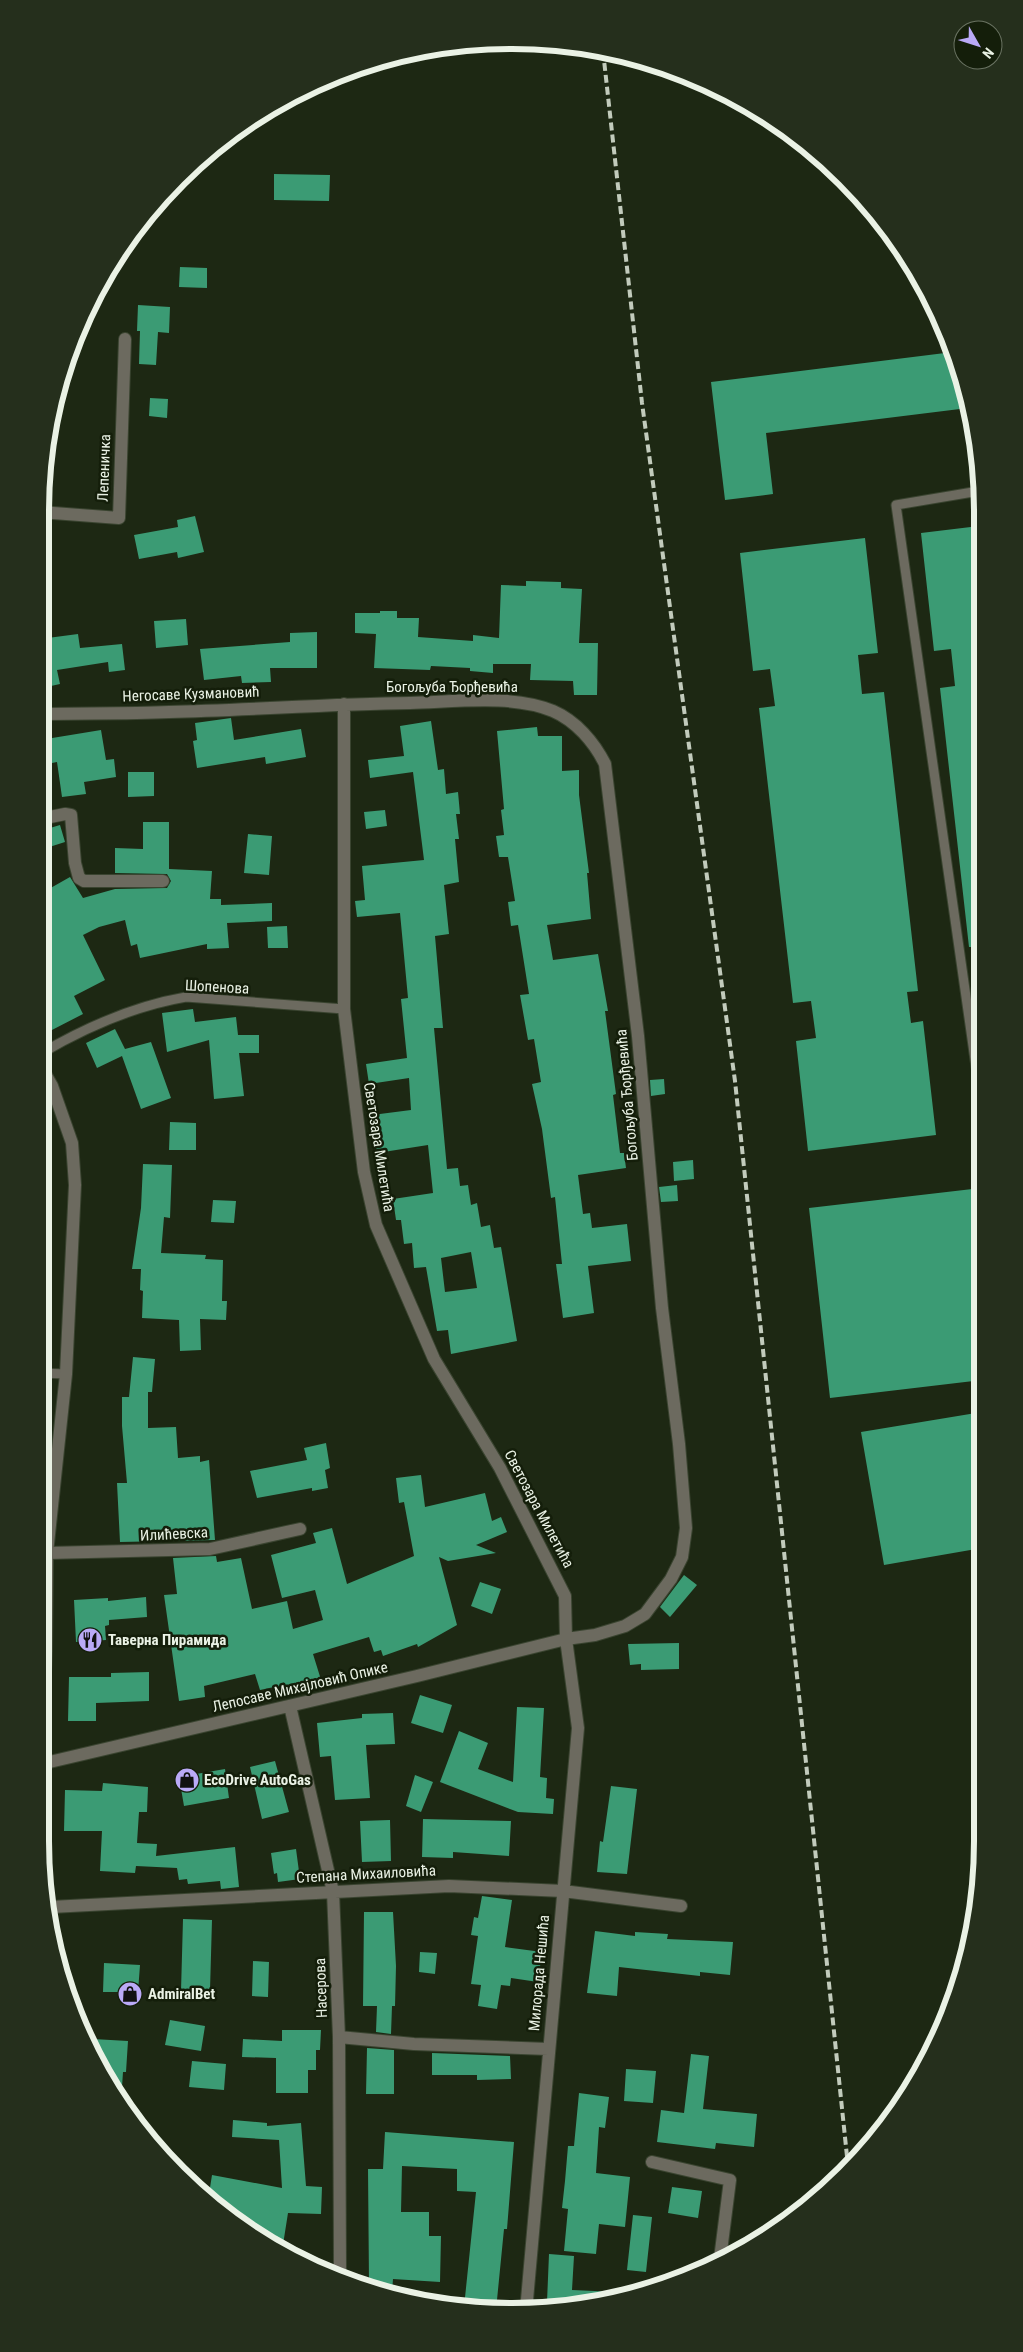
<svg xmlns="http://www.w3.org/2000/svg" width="1023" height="2352" viewBox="0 0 1023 2352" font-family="'Roboto Condensed',sans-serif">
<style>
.building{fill:#3b9b74;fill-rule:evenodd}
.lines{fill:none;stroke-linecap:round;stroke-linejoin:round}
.service-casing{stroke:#3a4430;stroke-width:11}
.minor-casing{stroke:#3a4430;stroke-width:14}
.tertiary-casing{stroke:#3a4430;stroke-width:14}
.service{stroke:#6c6a5f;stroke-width:9}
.minor{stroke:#6c6a5f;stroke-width:12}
.tertiary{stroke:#6c6a5f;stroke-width:12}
.rail{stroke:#c2cbbc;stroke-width:4;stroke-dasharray:8 4;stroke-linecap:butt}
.labels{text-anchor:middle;stroke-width:5;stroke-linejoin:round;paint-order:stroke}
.street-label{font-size:15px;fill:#eaf2e5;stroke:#141e0a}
.poi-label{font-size:15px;font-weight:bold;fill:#eaf2e5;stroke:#141e0a;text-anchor:start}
.rim{fill:none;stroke:#eaf2e5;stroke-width:6}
</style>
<rect width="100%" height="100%" fill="#1d2813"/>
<path class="building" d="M274 174 330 175 329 201 274 200Z
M180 267 207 268V288L179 287Z
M138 305 170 307 169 333 158 332 156 365 139 364 140 331H137Z
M953 352 968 408 766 433 773 494 725 500 711 382Z
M150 398 168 399 167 418 149 416Z
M195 516 204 552 178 558 177 552 139 559 134 535 178 527 177 520Z
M979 526 980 947H969L940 688 955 686 951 649 934 651 921 533Z
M865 538 878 653 858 655 862 694 884 692 918 991 907 992 911 1023 923 1021 936 1135 808 1151 796 1041 816 1038 811 1001 793 1003 759 708 775 706 770 669 753 671 740 553Z
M526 581 561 582V588L582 589 579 643H598L597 695H574L573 681 530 680 531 664H493V673L470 671V668L431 666 430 670 374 668 376 634 355 633V613H380V611H397V618H419L418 637 473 641V635L499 638 501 585 526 586Z
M186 619 188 645 156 648 154 621Z
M317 632V668H270L271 682 242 683 241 676 204 680 200 649 290 642V633Z
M78 634 80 648 122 644 125 670 109 672 108 662 57 670 60 684 42 688 40 639Z
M231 718 234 740 301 729 306 757 266 764 265 757 197 768 193 741 197 740 195 723Z
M431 721 438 770 444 769 446 794 458 792 460 814H456L459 839H455L459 882 444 885 449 934 435 936 443 1028H434L447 1169 458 1168 460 1186 468 1185 471 1205 477 1203 481 1227 490 1225 494 1248 501 1247 517 1341 451 1354 448 1330 437 1331 426 1267 414 1268 412 1243 404 1244 401 1220H396L393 1199 433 1193 428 1145 377 1153 372 1115 411 1110 409 1078 369 1084 366 1064 407 1058 401 999 408 998 400 913 357 917 355 901 365 900 362 866 424 860 413 772 370 778 368 760 404 756 400 726ZM471 1252 477 1288 445 1292 441 1258Z
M537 727 538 736H562V771L579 770V795L589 873H587L591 919 547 925 553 960 598 954 608 1011H605L616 1094 613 1095 620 1153H624L626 1168 578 1175 583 1214 590 1213 592 1228 627 1224 631 1261 588 1266 594 1313 563 1318 556 1264H562L555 1197 551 1198 542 1129 532 1084 541 1082 534 1039 528 1040 520 995 529 994 518 925 511 926 508 902 515 901 508 857H499L496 836 504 835 501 810 504 809 497 731Z
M101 730 106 760 114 759 116 777 84 782 86 794 62 797 57 762 42 765 40 740Z
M128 772H154V796L128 797Z
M385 810 387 826 366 829 364 812Z
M143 822H169V869L212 871 210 899H221V905L272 903V921L227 923 229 948 207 949V944L140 958 137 944 131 946 125 920 99 927 83 935 105 980 74 996 83 1014 50 1031 40 1011V894L70 877 83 898 115 889 167 888 171 881 167 874 115 873V848L143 849Z
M60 825 65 842 40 850V831Z
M248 834 272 836 269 875 244 873Z
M287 926 288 948H268L267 927Z
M193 1009 195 1022 236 1017 238 1035H259V1053H239L244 1096 214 1099 209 1040 167 1052 162 1013Z
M115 1029 125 1049 151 1042 171 1098 141 1109 122 1056 97 1068 86 1043Z
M664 1079 665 1094 651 1096 650 1080Z
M170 1122 196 1123V1150H169Z
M693 1160 694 1179 674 1181 673 1162Z
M143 1164 172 1165 170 1218 164 1217 161 1253 206 1255 205 1259 223 1260 222 1301H227L226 1320 200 1319 201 1350 180 1351 179 1320 142 1318 143 1291 140 1290 141 1269H132L141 1208Z
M677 1185 678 1201 661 1202 659 1187Z
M981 1188 982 1380 830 1398 809 1208Z
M213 1200 236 1201 234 1223 211 1222Z
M133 1357 155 1359 152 1392H148V1428L176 1427 178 1458 200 1456V1462L209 1460 215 1540 120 1542 117 1483H127L122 1426V1397H129Z
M982 1412V1548L884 1565 861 1432Z
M326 1443 330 1468 325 1470 328 1488 312 1491V1488L257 1498 250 1471 307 1460 304 1448Z
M421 1475 425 1507 485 1493 492 1521 501 1517 507 1532 476 1545 496 1553 448 1561 439 1557 457 1625 418 1647 417 1644 383 1656 381 1650 374 1652 369 1637 313 1654 322 1683 301 1689 300 1685 275 1691 274 1687 260 1690 255 1674 204 1686 205 1697 179 1701 164 1595 177 1594 173 1558 216 1556 217 1562 241 1558 252 1609 287 1601 293 1629 323 1620 315 1590 282 1598 271 1555 316 1543 313 1533 332 1528 347 1584 414 1556 404 1502 399 1503 396 1478Z
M684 1575 697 1585 670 1617 660 1607Z
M480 1582 501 1589 492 1614 471 1606Z
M146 1597 147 1617 109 1620V1625L105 1626 106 1640 76 1642 74 1600 108 1598V1601Z
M679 1643V1669L641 1670V1664L630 1665 628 1644Z
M149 1672V1701L96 1703V1721H68L69 1677H111V1673Z
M420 1695 452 1705 443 1733 411 1723Z
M517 1707 544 1708 540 1777 547 1778 546 1798 554 1799 553 1814 518 1812 440 1782 459 1731 488 1743 478 1769 513 1782Z
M393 1713 395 1744 366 1745 370 1798 335 1800 331 1756 320 1757 317 1723 362 1718V1714Z
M275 1761 289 1812 262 1819 250 1767Z
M225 1769 229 1798 184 1806 179 1777Z
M415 1775 433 1782 421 1812 406 1806Z
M103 1783 148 1787 147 1812H139L137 1843 157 1844 156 1856 235 1847 239 1887 221 1889 220 1881 188 1884 187 1879 179 1880 177 1868 136 1866 135 1873 100 1871 102 1831H64L65 1790 102 1791Z
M611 1786 637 1789 627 1874 597 1872 600 1841 603 1842Z
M423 1819 511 1821 509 1856 453 1852V1858L422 1857Z
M390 1820 391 1861 362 1862 360 1821Z
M296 1849 300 1879 278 1882 277 1873 274 1874 271 1853Z
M482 1896 512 1900 505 1947 542 1952 538 1982 511 1978 510 1986 501 1985 497 2009 478 2006 481 1985 471 1984 478 1936 471 1935 474 1917 478 1918Z
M364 1912H393L396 1966 395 2006H392L391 2034 376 2032 377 2006H363Z
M183 1919 212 1920 210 1990 181 1991Z
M595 1931 635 1936V1932L668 1934 667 1939 733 1942 730 1975 700 1972V1976L619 1967 617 1996 587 1993Z
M420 1952 437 1953 435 1974 419 1972Z
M253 1961 269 1962 268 1997 252 1996Z
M104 1963 140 1965 138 1992H103Z
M170 2020 205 2026 201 2051 165 2045Z
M282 2030H321L320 2050H316V2070H308V2093H276V2058L242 2057 243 2039 282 2041Z
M93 2039 128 2041 126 2072H123L121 2102 103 2076 92 2052Z
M367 2048 394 2050V2094H366Z
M432 2053 510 2056 511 2079 477 2080V2075H432Z
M691 2054 709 2056 703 2109 757 2114 754 2147 716 2143 715 2149 657 2142 661 2110 684 2113Z
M192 2061 226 2064 224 2090 189 2087Z
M626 2069 656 2071 653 2103 624 2101Z
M579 2093 609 2097 605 2128 599 2127 596 2173 630 2177 625 2227 599 2224 596 2254 564 2251 568 2209 562 2208 565 2181 568 2146H574Z
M233 2120 267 2123V2126L301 2123 306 2186 322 2187 321 2214 288 2213 282 2251 267 2242 269 2232 252 2229 209 2194 212 2175 282 2188 279 2140 232 2137Z
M385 2132 514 2142 507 2229H504L496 2310 464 2307 476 2192 457 2191V2169L402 2166 401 2212H429V2236H441L440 2282 393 2279 392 2292 369 2284 368 2169H383Z
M672 2187 702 2191 698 2218 668 2213Z
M633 2215 652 2217 646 2272 627 2270Z
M549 2254 574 2256 572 2290 617 2292V2298L603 2303 565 2307V2303L547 2302Z"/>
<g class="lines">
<defs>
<path id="service" d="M979 491 896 505 981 1102
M40 1054C86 1027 133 1006 186 997L344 1009
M40 1373 66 1374"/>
<path id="minor" d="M40 512 119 518 125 339
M344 704V1009L364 1172 376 1225 434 1359 500 1468 565 1596 566 1639 578 1728 526 2311
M40 714C83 713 126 714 169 712 249 710 330 704 410 703 454 702 513 694 553 711 576 721 594 742 605 764L638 1036 662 1308 679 1444 686 1528 682 1557 671 1579 645 1614 625 1626 595 1635 566 1639 417 1676 41 1764
M40 819 65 814 71 815 75 863 79 878 84 881H163
M47 1553 210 1549 300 1529
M290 1706 333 1892 339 2037 340 2273
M51 1907 449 1886 563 1891 681 1906
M339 2037 414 2044 548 2049
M652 2162 730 2180 720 2259"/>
<path id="tertiary" d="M40 1779 46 1651 47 1553 66 1374 75 1185 72 1143 52 1086 40 1065"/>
</defs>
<use href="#service" class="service-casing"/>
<use href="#minor" class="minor-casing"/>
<use href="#tertiary" class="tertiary-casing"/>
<use href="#service" class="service"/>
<use href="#minor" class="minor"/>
<use href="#tertiary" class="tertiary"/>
<path class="rail" d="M603 51 642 403 735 1081 848 2166"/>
</g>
<defs>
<symbol id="restaurant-disc" viewBox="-11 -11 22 22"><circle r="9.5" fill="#baaaf7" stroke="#141e0a"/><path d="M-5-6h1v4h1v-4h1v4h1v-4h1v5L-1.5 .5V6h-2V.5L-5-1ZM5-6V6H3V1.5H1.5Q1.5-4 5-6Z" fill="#111"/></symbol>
<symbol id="shop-disc" viewBox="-11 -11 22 22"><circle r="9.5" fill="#baaaf7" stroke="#141e0a"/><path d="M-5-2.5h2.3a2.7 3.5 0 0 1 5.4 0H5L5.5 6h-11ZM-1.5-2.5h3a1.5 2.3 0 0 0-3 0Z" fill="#111"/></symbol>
</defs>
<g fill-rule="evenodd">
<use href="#restaurant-disc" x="76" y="1626" width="28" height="28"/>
<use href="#shop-disc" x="173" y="1766" width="28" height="28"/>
<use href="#shop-disc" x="116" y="1980" width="28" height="28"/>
</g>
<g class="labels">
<g class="street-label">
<text transform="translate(104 468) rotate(-88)" y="5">Лепеничка</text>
<text x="452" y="692">Богољуба Ђорђевића</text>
<text transform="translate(191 694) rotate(-2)" y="5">Негосаве Кузмановић</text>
<text transform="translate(217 987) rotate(3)" y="5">Шопенова</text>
<text transform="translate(627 1095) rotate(-95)" y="5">Богољуба Ђорђевића</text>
<text transform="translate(379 1147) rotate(81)" y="5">Светозара Милетића</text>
<text transform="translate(539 1509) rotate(62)" y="5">Светозара Милетића</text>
<text transform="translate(174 1534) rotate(-3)" y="5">Илићевска</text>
<text transform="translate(300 1687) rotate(-13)" y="5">Лепосаве Михајловић Опике</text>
<text transform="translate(366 1874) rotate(-3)" y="5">Степана Михаиловића</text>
<text transform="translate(539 1973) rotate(-85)" y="5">Милорада Нешића</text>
<text transform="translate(321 1988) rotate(-92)" y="5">Насерова</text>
</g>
<g class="poi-label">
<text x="108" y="1645">Таверна Пирамида</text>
<text x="204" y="1785">EcoDrive AutoGas</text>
<text x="148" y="1999">AdmiralBet</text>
</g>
</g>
<path d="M0 0H1023V2352H0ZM511 49H512A462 462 0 0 1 974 511V1841A462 462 0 0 1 512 2303H511A462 462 0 0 1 49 1841V511A462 462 0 0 1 511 49Z" fill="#252f1c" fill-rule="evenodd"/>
<path class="rim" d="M511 49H512A462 462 0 0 1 974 511V1841A462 462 0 0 1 512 2303H511A462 462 0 0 1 49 1841V511A462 462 0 0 1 511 49Z"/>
<g transform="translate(978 45) rotate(129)"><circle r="24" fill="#141e0a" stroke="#6a7362"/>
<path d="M0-4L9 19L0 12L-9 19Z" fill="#baaaf7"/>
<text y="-8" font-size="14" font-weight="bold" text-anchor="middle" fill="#eaf2e5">N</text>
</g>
</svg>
